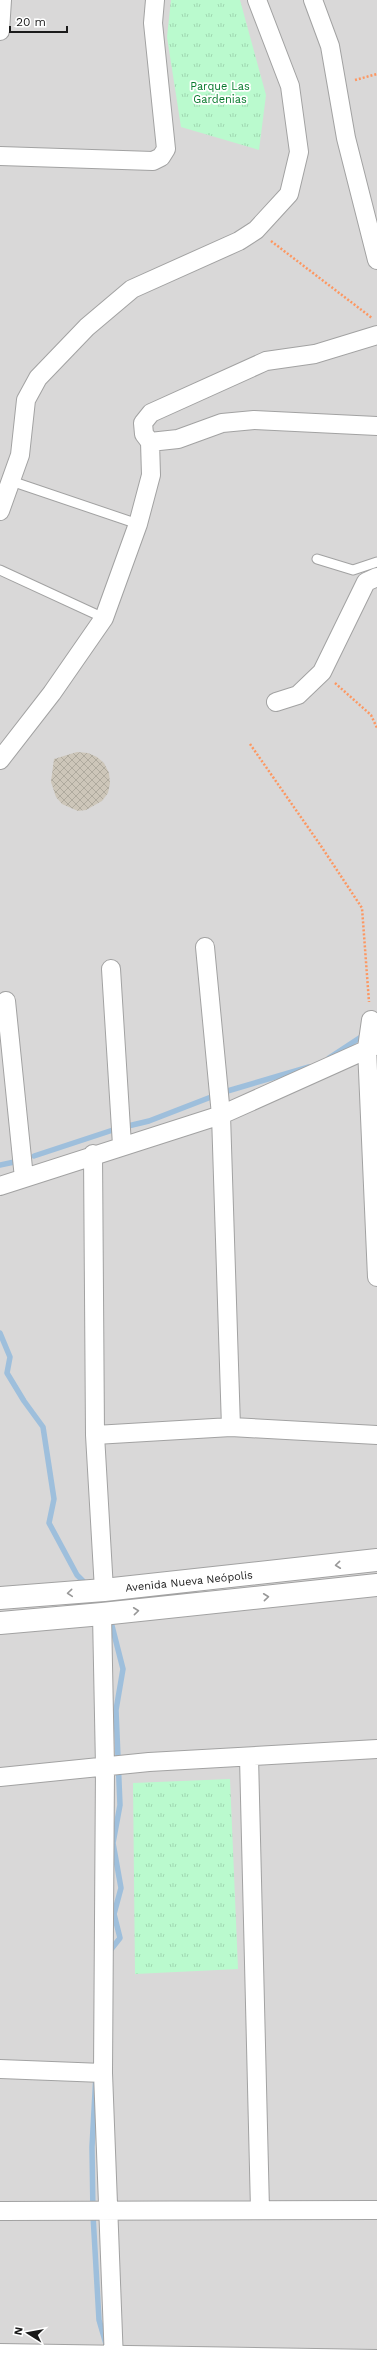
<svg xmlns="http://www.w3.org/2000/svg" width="377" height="2361" viewBox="0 0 377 2361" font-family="'Work Sans',sans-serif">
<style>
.residential{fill:#d9d8d8}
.park{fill:url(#park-tufts)}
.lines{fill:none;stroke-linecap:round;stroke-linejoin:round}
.stream{stroke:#9ebfdc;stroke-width:5.5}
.building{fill:url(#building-cross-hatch)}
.service-casing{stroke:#a2a2a2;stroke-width:11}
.minor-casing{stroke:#a2a2a2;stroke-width:20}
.tertiary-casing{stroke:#a2a2a2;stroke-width:24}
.path{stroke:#fd9761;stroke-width:2.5;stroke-dasharray:2 2;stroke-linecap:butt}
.service{stroke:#fff;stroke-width:9}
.minor{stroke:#fff;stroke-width:18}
.tertiary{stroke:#fff;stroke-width:22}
.oneway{stroke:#989898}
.labels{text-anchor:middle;stroke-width:3.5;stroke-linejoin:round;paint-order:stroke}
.park-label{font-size:11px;fill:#087a2d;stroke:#fff}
.street-label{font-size:11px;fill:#1b1b1b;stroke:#fff}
</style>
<defs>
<pattern id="park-tufts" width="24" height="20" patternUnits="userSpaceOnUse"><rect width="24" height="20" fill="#baface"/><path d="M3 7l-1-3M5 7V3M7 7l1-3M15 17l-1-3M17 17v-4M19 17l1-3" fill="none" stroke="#9fd6b0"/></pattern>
<pattern id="building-cross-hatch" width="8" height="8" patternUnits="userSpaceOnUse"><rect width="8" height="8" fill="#cdc6b9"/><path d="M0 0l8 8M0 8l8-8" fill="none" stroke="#afaa9e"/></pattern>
</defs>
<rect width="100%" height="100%" fill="#edece0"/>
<path class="residential" d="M0 0H377V2361H0Z"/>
<path class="park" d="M171 0H240L266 95 259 150 181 127 167 37Z
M230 1779 238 1969 135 1974 133 1783Z"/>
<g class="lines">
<path class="stream" d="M329 1058 364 1035
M128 1126 149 1121 224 1092 309 1067
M34 1156 119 1128
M0 1165 19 1161
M0 1333 10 1357 7 1373 24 1401 43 1427 54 1499 49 1523 77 1575 88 1586
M109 1952 120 1938 114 1914 121 1888 113 1843 120 1805 116 1710 123 1669 110 1618
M96 2074 92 2147 93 2215 99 2320 106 2344"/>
</g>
<path class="building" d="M77 752 88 753 97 757 104 763 109 773 110 783 108 793 102 801 86 810 78 811 62 804 56 797 51 782 54 759Z"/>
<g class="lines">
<defs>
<path id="service" d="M11 481 138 524
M317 559 353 570 377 562
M0 570 104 618"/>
<path id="minor" d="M313 0 330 46 346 138 377 260
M0 31 2 0
M0 156 153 161 161 157 166 149 153 23 155 0
M150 442 178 439 222 423 254 420 377 426
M0 511 20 455 26 400 38 378 87 327 132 289 239 241 256 230 289 194 299 152 290 86 257 0
M276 702 298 695 322 672 366 582 377 577
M0 760 52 693 104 618 138 524 151 475 150 442 144 434 143 423 151 413 266 361 315 354 377 335
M205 947 221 1115 231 1427
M111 969 122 1145
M6 1001 24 1178
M371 1020 367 1048 377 1277
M93 1154 95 1435 104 1590
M0 1186 221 1115 377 1045
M95 1435 231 1427 377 1435
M102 1614 105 1767 103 2073 114 2361
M249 1757 260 2210
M0 1777 149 1762 377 1749
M0 2069 103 2073
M0 2211 377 2210
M0 2353 377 2359"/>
<path id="tertiary" d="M0 1598 104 1590 377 1560
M0 1623 102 1614 377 1585"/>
</defs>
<use href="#service" class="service-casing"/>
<use href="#minor" class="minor-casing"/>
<use href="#tertiary" class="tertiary-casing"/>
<path class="path" d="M355 80 377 74
M271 241 372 318
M335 683 371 715 377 728
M250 744 321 846 362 908 369 1002"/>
<use href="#service" class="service"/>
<use href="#minor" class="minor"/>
<use href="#tertiary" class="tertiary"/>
</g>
<defs><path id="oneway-chevron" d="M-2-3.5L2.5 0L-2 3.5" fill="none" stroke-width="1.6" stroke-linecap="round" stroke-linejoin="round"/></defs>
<g class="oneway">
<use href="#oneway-chevron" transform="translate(338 1565) rotate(174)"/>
<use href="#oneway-chevron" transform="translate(70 1593) rotate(175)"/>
<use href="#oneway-chevron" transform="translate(266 1597) rotate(-6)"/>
<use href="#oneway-chevron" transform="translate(136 1611) rotate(-6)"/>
</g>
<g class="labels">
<g class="park-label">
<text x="220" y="90">Parque Las<tspan x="220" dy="13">Gardenias</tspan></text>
</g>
<g class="street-label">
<text transform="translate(189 1581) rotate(-6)" y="4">Avenida Nueva Neópolis</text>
</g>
</g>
<g transform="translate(28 2333) rotate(281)" stroke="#ffffff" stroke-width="3" paint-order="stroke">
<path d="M0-3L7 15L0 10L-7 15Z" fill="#1b1b1b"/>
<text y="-6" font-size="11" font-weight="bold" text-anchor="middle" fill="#1b1b1b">N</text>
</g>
<path d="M10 26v6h57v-6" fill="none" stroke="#1b1b1b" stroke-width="2"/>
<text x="16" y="26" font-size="12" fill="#1b1b1b" stroke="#ffffff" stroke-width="3" paint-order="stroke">20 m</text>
</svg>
